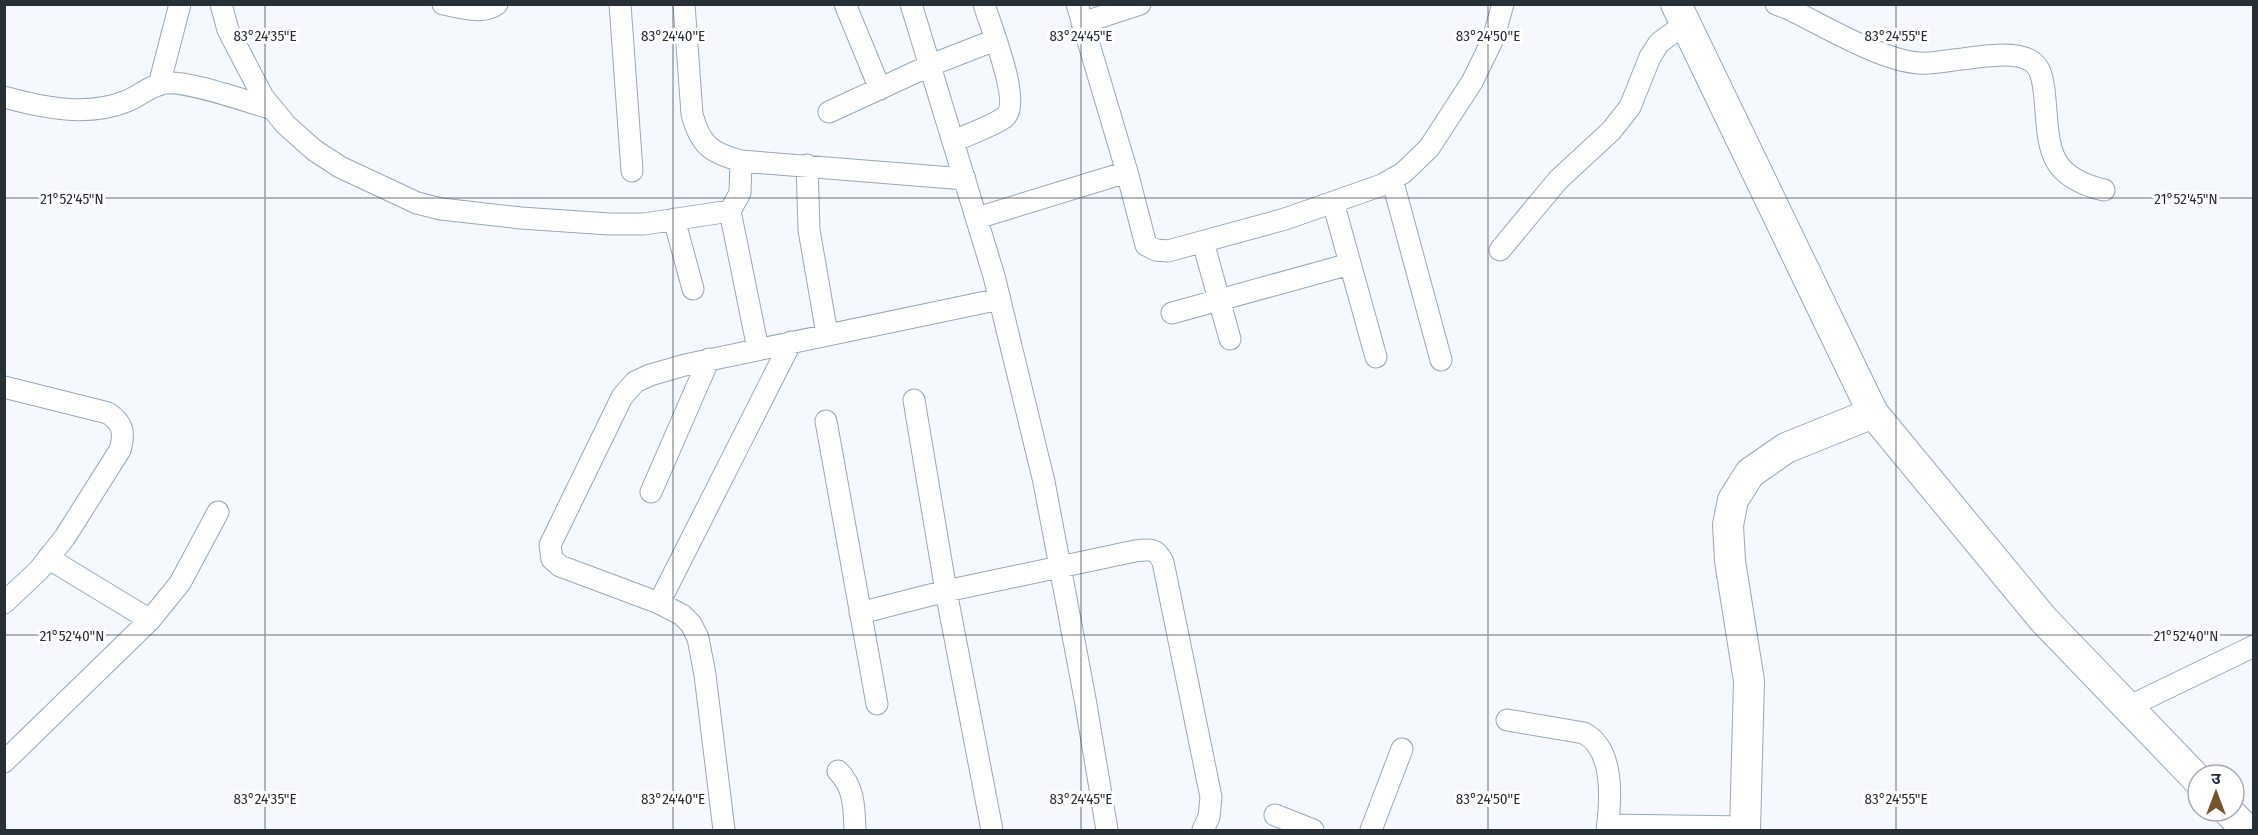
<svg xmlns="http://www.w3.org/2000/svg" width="2258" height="835" viewBox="0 0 2258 835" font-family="'Fira Sans Condensed','Noto Sans Devanagari',sans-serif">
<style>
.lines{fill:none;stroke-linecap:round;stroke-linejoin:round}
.street-casing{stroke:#95a9bb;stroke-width:23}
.secondary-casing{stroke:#95a9bb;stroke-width:32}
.street{stroke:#fff;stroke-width:21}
.secondary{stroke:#fff;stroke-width:30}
.ticks{fill:none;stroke:#272f37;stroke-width:1.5;stroke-opacity:0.45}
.ticks-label{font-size:15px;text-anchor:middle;fill:#272f37;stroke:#fff;stroke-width:6;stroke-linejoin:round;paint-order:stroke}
</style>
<rect width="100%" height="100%" fill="#f5f9fd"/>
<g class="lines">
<defs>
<path id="street" d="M221 4 228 30 263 97 286 125 314 150 340 167 417 203 441 209 521 218 609 224H644L730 211 740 193 741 161
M443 4C460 7 483 15 497 4
M620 4 632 171
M684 4 692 114C700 145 711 153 741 161L965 179
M845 4 880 89
M911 4 994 276 1044 482 1085 699 1107 830
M1077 4 1127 172 1146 245 1156 250 1168 251 1285 219 1382 185 1403 173 1429 148 1472 82 1493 39 1503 4
M1776 4 1789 9C1825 26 1889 66 1928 63 1954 62 2010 47 2031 61 2041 67 2042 78 2044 89 2050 143 2042 175 2104 190
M1082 23 1140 4
M159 85 180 4
M4 97C44 108 88 117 127 101 140 96 150 85 165 83 187 80 248 102 273 109
M829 112 931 65 995 40
M954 141C967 135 995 125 1005 117 1022 102 990 25 984 4
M807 165 809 230 827 334
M1392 179 1441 360
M1333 202 1376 357
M730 211 758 349
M977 218 1127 172
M674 219 693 289
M1203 242 1230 339
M1500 250 1558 180 1611 131 1630 107 1650 57 1659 43 1685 24
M1172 313 1350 264
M4 387 108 413C123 423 125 433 120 450L65 537 39 570 4 603
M914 400 946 591 992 830
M826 421 877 704
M651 492 709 359
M48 558 150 620
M659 603 791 342
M860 613 946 591 1135 551C1150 549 1156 548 1163 562L1211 797 1209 817 1203 830
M2128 707 2254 646
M1507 720 1584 733C1615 750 1611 800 1607 830
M4 762 150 620 180 583 218 512
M838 771C855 788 854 809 855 830
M1275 815 1313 830
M1608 825 1746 827
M724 830 705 675 698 638 691 624 682 615 659 603 560 566 552 559 550 545 622 397 635 382 650 375 685 365 1000 299
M1371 830 1402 749"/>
<path id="secondary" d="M1676 4 1873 413 2043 619 2198 780
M2228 811 2247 830
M1745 830 1749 681 1730 561 1728 525 1733 500 1750 473 1786 448 1873 413"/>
</defs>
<use href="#street" class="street-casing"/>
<use href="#secondary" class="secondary-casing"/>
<use href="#street" class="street"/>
<use href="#secondary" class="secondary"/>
</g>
<path class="ticks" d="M265 4V830M673 4V830M1081 4V830M1488 4V830M1896 4V830M4 198H2254M4 635H2254"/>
<g class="ticks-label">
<text x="265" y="41">83°24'35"E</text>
<text x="673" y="41">83°24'40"E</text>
<text x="1081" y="41">83°24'45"E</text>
<text x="1488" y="41">83°24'50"E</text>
<text x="1896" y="41">83°24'55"E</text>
<text x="72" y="204">21°52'45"N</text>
<text x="2186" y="204">21°52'45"N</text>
<text x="72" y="641">21°52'40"N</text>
<text x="2186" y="641">21°52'40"N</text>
<text x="265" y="804">83°24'35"E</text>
<text x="673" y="804">83°24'40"E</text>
<text x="1081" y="804">83°24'45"E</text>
<text x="1488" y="804">83°24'50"E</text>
<text x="1896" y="804">83°24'55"E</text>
</g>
<rect width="2258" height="835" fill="none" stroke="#272f37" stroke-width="12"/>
<g transform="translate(2216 793)"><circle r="28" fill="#ffffff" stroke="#a9acaf" stroke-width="1.5"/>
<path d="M0-4.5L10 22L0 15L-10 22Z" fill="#77532d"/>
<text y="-9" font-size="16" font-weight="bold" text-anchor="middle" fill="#272f37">उ</text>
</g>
</svg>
